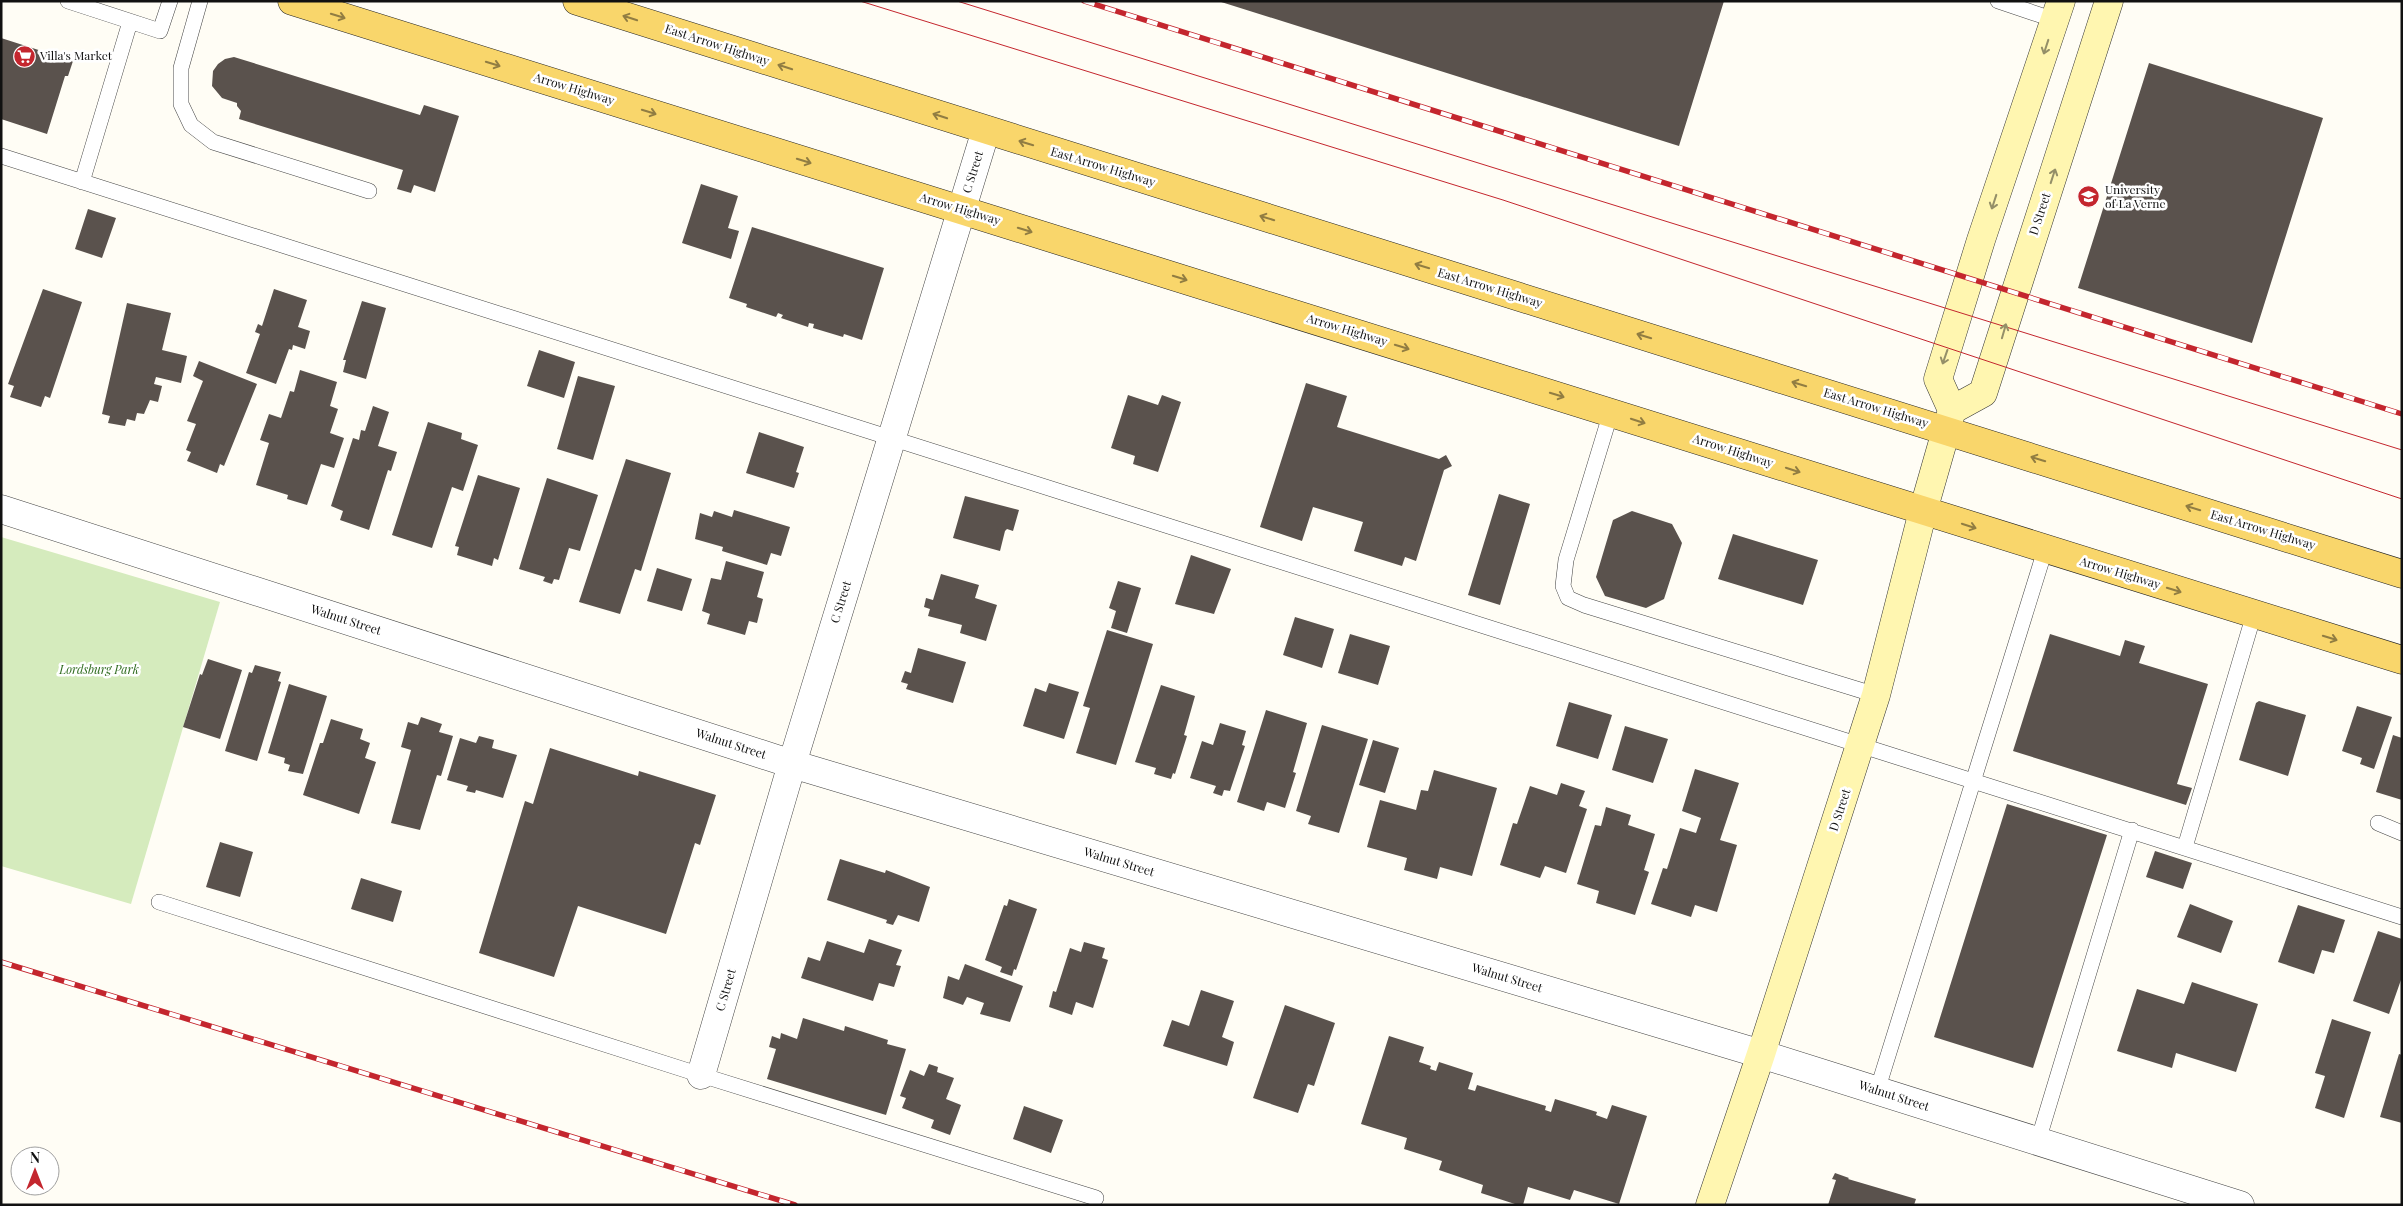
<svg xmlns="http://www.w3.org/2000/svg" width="2403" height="1206" viewBox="0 0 2403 1206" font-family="'Playfair Display',serif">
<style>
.green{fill:#d5ebbd}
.building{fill:#5a524d}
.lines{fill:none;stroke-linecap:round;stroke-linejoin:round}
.lane-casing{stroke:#444;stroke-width:16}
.street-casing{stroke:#444;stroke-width:29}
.secondary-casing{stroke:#333;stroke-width:29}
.primary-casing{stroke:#222;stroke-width:29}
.lane{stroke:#fff;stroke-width:15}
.street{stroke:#fff;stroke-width:28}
.secondary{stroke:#fff6b0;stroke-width:28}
.primary{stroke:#f9d66b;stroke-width:28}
.tram{stroke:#c4262e;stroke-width:1}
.rail-casing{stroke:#c4262e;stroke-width:5.5}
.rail{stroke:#fff;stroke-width:4;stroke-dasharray:11;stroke-linecap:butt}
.oneway{stroke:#917d42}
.oneway2{stroke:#948f68}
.labels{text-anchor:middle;stroke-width:5;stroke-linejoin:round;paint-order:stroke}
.street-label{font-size:12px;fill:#111;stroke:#fff}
.poi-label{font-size:12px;fill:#111;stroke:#fff;text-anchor:start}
.park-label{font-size:12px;font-style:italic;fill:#2f6b1f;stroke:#fff}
</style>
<rect width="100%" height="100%" fill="#fffdf5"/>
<path class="green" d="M1 537 220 602 131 904 1 866Z"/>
<path class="building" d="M1218 1H1724L1679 146Z
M1 38 73 61 68 76H65L47 134 1 119Z
M234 57 420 115 424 105 459 116 435 192 414 185 411 193 397 189 403 170 239 119 241 111 237 106V103L222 98 212 86 213 71 218 64 225 59Z
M2149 63 2323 118 2252 343 2078 288Z
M701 184 738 196 728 228 739 231 731 259 682 243Z
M88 209 116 218 102 258 75 249Z
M752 227 884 268 862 340 844 334 843 337 813 328 814 324 809 323 808 327 781 318 783 315 778 313 776 317 746 307 747 304 729 298Z
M43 289 82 302 50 398 45 396 41 407 10 397 14 386 8 384Z
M274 289 307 300 298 327 310 331 305 349 293 345 292 350 289 349 276 384 246 373 260 334 255 332 258 324 262 326Z
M362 301 386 308 366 379 343 372 346 360H343Z
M127 303 171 313 162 350 187 356 181 383 156 377 154 384 162 386 158 402 150 400 144 414 137 413 135 421 127 419 125 426 108 423 110 416 102 414Z
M539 350 575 362 564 398 527 386Z
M199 361 257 384 224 466 220 464 217 473 187 461 191 452 186 450 196 424 187 421 203 381 193 376Z
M300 370 337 382 330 406 338 409 330 433 344 438 334 468 321 464 307 505 287 499 288 495 256 485 269 443 260 440 269 414 281 418 290 391 294 392Z
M578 376 615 386 593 460 557 449Z
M1306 383 1347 396 1337 427 1439 459 1446 455 1452 466 1444 470 1416 561 1405 557 1402 566 1354 551 1363 522 1313 507 1302 541 1260 527Z
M1128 395 1158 405 1162 395 1181 402 1158 472 1133 464 1135 456 1111 448Z
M373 406 389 412 378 446 397 452 391 471 388 470 369 530 340 520 343 511 331 506 353 438 359 440 361 430 365 431Z
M428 422 462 433 461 439 478 445 463 491 452 487 432 548 392 535Z
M759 432 804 447 796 472 799 473 794 488 746 473Z
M626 459 671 473 641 571 635 569 620 614 579 602Z
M478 475 520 488 498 560 494 558 492 566 457 555 459 547 455 546Z
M547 478 598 495 580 551 569 548 559 580 554 579 552 584 543 581 545 577 519 569Z
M1499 494 1530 504 1500 605 1468 595Z
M965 496 1019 510 1013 531 1007 529 1005 531 1000 551 953 538Z
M734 510 790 527 781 556 771 553 767 565 722 551 723 547 695 539 700 513 712 517 714 511 732 517Z
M1632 511 1672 524 1682 543 1664 599 1646 608 1605 596 1596 577 1613 520Z
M1733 534 1818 560 1803 605 1718 579Z
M1191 555 1231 569 1214 614 1175 604Z
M726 561 764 572 757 597 763 599 757 623 749 621 745 635 707 624 710 614 702 611 711 578 721 580Z
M657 568 692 579 682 611 647 601Z
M941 574 979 585 975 598 997 605 986 641 960 633 962 625 928 616 930 609 924 607 926 598 933 600Z
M1118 581 1141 588 1127 633 1111 628 1116 611 1109 608Z
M1295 617 1334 629 1322 668 1283 655Z
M1107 630 1153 644 1116 765 1076 753 1090 708 1083 706Z
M1350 634 1390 646 1378 685 1338 673Z
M2050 634 2120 656 2125 640 2145 646 2139 663 2208 684 2177 784 2192 788 2186 805 2013 751Z
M918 648 966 662 953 703 906 689 908 684 901 682 905 671 911 673Z
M208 659 242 670 220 739 183 727 200 674 202 675Z
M255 665 281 672 278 681 281 682 257 761 225 751 249 672 252 673Z
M1049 683 1079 692 1064 739 1023 726 1035 688 1046 692Z
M289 684 327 696 303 774 288 771 290 765 284 763 285 758 268 753Z
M1161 685 1195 696 1184 735 1187 736 1175 774 1173 773 1171 779 1154 774 1156 768 1135 762Z
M2259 701 2306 715 2288 776 2239 760 2256 703Z
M1569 702 1612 715 1598 759 1556 746Z
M2357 706 2392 717 2374 769 2360 764 2362 758 2342 751Z
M1266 710 1307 723 1293 772 1296 773 1285 808 1267 802 1264 811 1237 802Z
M421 717 442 724 439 732 453 736 441 776 437 775 420 830 391 823 411 750 401 747 408 722 418 725Z
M331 719 363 729 360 739 370 743 365 758 376 762 359 814 303 795 320 743H323Z
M1220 723 1246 731 1242 745 1245 746 1230 791 1224 790 1222 796 1213 793 1216 786 1190 778 1202 741 1213 745Z
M1322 725 1368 739 1339 833 1308 824 1311 816 1296 811Z
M1625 726 1668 739 1653 783 1612 770Z
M2393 735 2402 738V800L2376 792Z
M479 736 494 740 492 748 517 755 503 798 476 790 475 793 466 791 468 786 447 780 460 738 476 743Z
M1373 740 1399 748 1385 793 1359 785Z
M550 748 638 776 639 771 716 795 700 845 695 843 666 934 578 906 554 977 479 953 525 801 533 804Z
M1695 769 1739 783 1720 840 1737 845 1717 912 1695 905 1691 917 1651 904 1663 868 1667 869 1680 828 1696 833 1701 818 1682 811Z
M1434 770 1497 788 1472 876 1440 867 1437 879 1404 870 1407 858 1367 847 1380 800 1416 810 1421 790 1428 791Z
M1561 783 1585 791 1579 806 1587 809 1566 873 1545 866 1540 878 1500 865 1513 823 1517 824 1530 786 1557 795Z
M2007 804 2107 835 2033 1068 1934 1037Z
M1606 807 1631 815 1628 825 1655 834 1644 870 1649 872 1635 915 1596 903 1599 891 1577 884 1595 825 1601 826Z
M220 842 253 852 240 897 206 887Z
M2155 851 2192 863 2183 889 2146 877Z
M840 859 885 873 886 870 930 887 919 922 898 915 893 925 886 923 887 920 827 900Z
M361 878 402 891 393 922 351 909Z
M1009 899 1037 909 1016 970 1014 969 1012 976 1000 972 1002 967 985 960 1004 905 1007 906Z
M2190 904 2233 921 2221 953 2177 937Z
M2298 905 2345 920 2334 953 2322 950 2314 974 2278 962Z
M2378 931 2402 939V977L2389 1014 2353 1001Z
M869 939 902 950 896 965 901 966 894 987 879 983 873 1001 801 978 808 957 820 961 827 941 864 953Z
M1084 942 1105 948 1102 958 1108 960 1093 1008 1076 1002 1072 1015 1049 1007 1053 991 1056 992 1070 948 1081 952Z
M965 964 1023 986 1010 1022 980 1014 984 1003 967 997 963 1005 943 998 948 976 959 980Z
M2192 982 2258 1004 2236 1072 2176 1053 2172 1068 2117 1051 2137 989 2184 1004Z
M1201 990 1234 1001 1222 1037 1234 1042 1227 1066 1163 1046 1172 1020 1189 1026Z
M1285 1005 1335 1023 1314 1086 1308 1084 1298 1113 1253 1098Z
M803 1018 844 1031 845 1026 888 1040 887 1044 906 1049 886 1115 767 1079 776 1049 769 1047 772 1036 780 1039 781 1033 797 1039Z
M2332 1019 2371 1032 2344 1118 2315 1108 2325 1076 2315 1073Z
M1389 1036 1424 1047 1419 1062 1431 1066 1430 1069 1436 1071 1439 1062 1473 1073 1468 1089 1475 1091 1477 1085 1546 1106 1545 1110 1551 1112 1555 1099 1597 1112 1596 1115 1607 1119 1612 1105 1647 1116 1619 1204 1574 1190 1570 1200 1528 1187 1523 1205H1518L1481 1193 1483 1185 1439 1170 1442 1161 1404 1149 1407 1138 1361 1124Z
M2399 1054 2402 1055V1123L2380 1117Z
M929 1064 938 1067 937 1072 954 1078 946 1099 961 1105 950 1135 931 1128 934 1120 902 1108 906 1098 900 1096 910 1070 924 1076Z
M1024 1106 1063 1120 1051 1153 1013 1139Z
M1835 1173 1849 1178 1848 1179 1916 1199 1914 1205H1828L1836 1180 1832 1179Z"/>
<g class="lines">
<defs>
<path id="lane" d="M68 1 160 31 170 1
M200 1 181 68V104L191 125 213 142 369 191
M1998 1 2055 20
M1 156 2402 917
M82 182 130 22
M1611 412 1566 560 1563 586 1568 598 1584 605 1876 695
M2378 823 2402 833
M2185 847 2254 614
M159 902 701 1075 1096 1198
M1877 1091 2045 550
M2038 1141 2132 830"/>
<path id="street" d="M1 509 792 764 1761 1054 2240 1205
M701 1075 792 764 986 130"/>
<path id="secondary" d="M1952 410 1983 393 2109 1
M1710 1205 1761 1054 1876 695 1923 511 1952 410 1938 379 1981 240 2061 1"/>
<path id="primary" d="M292 1 2402 660
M577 1 2402 574"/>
</defs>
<use href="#lane" class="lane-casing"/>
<use href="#street" class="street-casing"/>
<use href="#secondary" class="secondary-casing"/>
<use href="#primary" class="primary-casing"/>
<use href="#lane" class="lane"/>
<use href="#street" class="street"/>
<use href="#secondary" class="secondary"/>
<use href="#primary" class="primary"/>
<path class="tram" d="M860 1 1503 200 2402 499
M957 1 2402 450"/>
<defs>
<path id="rail" d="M1084 1 2402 414
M1 962 795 1205"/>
</defs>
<use href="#rail" class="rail-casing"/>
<use href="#rail" class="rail"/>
</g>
<defs><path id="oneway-shaft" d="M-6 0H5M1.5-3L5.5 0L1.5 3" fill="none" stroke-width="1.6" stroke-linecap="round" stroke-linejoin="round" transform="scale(1.25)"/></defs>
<g class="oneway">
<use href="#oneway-shaft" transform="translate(338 16) rotate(17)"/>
<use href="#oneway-shaft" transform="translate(630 18) rotate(-162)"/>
<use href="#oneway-shaft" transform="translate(493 64) rotate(17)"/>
<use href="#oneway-shaft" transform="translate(785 67) rotate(-162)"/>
<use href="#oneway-shaft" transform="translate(649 112) rotate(17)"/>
<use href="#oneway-shaft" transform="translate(940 116) rotate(-162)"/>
<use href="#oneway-shaft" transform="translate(1026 143) rotate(-163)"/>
<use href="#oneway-shaft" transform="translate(804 161) rotate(17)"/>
<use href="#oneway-shaft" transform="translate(1267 218) rotate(-163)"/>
<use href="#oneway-shaft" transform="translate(1025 230) rotate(17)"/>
<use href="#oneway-shaft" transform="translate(1422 266) rotate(-163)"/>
<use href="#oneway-shaft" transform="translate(1180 278) rotate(17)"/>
<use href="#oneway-shaft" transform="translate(1644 336) rotate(-163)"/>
<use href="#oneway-shaft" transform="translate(1402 347) rotate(17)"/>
<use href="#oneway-shaft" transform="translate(1799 384) rotate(-163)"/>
<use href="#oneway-shaft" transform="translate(1557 395) rotate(17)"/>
<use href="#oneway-shaft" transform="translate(1638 421) rotate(18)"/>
<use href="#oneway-shaft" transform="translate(2038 459) rotate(-163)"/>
<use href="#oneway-shaft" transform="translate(1793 470) rotate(18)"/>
<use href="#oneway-shaft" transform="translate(2193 508) rotate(-163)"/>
<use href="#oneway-shaft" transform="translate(1969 526) rotate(18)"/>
<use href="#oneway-shaft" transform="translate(2174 590) rotate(17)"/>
<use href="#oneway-shaft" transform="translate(2330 638) rotate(17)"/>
</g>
<g class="oneway2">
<use href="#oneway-shaft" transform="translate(2046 47) rotate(108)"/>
<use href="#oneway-shaft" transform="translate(2053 176) rotate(-72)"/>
<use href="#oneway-shaft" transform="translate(1994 202) rotate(108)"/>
<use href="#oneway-shaft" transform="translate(2004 331) rotate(-74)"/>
<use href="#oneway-shaft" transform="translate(1945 357) rotate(109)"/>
</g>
<defs>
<symbol id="supermarket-disc" viewBox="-11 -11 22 22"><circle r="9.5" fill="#c4262e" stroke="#fff"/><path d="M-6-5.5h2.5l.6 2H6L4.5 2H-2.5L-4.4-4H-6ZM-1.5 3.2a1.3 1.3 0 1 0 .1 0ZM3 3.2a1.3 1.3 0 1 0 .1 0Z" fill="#fff"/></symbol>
<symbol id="university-disc" viewBox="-11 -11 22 22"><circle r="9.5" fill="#c4262e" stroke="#fff"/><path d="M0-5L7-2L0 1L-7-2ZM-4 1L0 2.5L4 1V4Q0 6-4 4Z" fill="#fff"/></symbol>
</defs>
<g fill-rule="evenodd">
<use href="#supermarket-disc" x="12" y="44" width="25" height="25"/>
<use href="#university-disc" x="2076" y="184" width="25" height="25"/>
</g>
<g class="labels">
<g class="street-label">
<text transform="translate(717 45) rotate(18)" y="4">East Arrow Highway</text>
<text transform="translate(574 89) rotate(17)" y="4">Arrow Highway</text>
<text transform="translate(1103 167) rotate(17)" y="4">East Arrow Highway</text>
<text transform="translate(973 172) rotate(-73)" y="4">C Street</text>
<text transform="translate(960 209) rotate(17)" y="4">Arrow Highway</text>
<text transform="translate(2040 214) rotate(-72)" y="4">D Street</text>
<text transform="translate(1490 288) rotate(17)" y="4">East Arrow Highway</text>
<text transform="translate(1347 330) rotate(17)" y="4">Arrow Highway</text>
<text transform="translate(1876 408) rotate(17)" y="4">East Arrow Highway</text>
<text transform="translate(1733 451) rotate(18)" y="4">Arrow Highway</text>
<text transform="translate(2263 530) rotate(17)" y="4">East Arrow Highway</text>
<text transform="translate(2120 573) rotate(17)" y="4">Arrow Highway</text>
<text transform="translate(841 602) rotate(-73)" y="4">C Street</text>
<text transform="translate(346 620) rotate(18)" y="4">Walnut Street</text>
<text transform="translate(731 744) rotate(18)" y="4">Walnut Street</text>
<text transform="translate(1840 810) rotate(-72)" y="4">D Street</text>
<text transform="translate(1119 862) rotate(17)" y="4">Walnut Street</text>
<text transform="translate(1507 978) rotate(17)" y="4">Walnut Street</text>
<text transform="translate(726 990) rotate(-74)" y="4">C Street</text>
<text transform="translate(1894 1096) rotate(18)" y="4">Walnut Street</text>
</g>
<g class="poi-label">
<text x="40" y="60">Villa's Market</text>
<text x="2105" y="194">University<tspan x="2105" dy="14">of La Verne</tspan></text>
</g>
<g class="park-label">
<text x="99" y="674">Lordsburg Park</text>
</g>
</g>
<rect width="2403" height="1206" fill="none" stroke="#111111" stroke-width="5"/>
<g transform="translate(35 1171)"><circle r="24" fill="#ffffff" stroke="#a0a0a0"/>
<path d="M0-4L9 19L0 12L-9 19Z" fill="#c4262e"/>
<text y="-8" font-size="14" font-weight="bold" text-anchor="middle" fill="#111111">N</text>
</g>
</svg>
